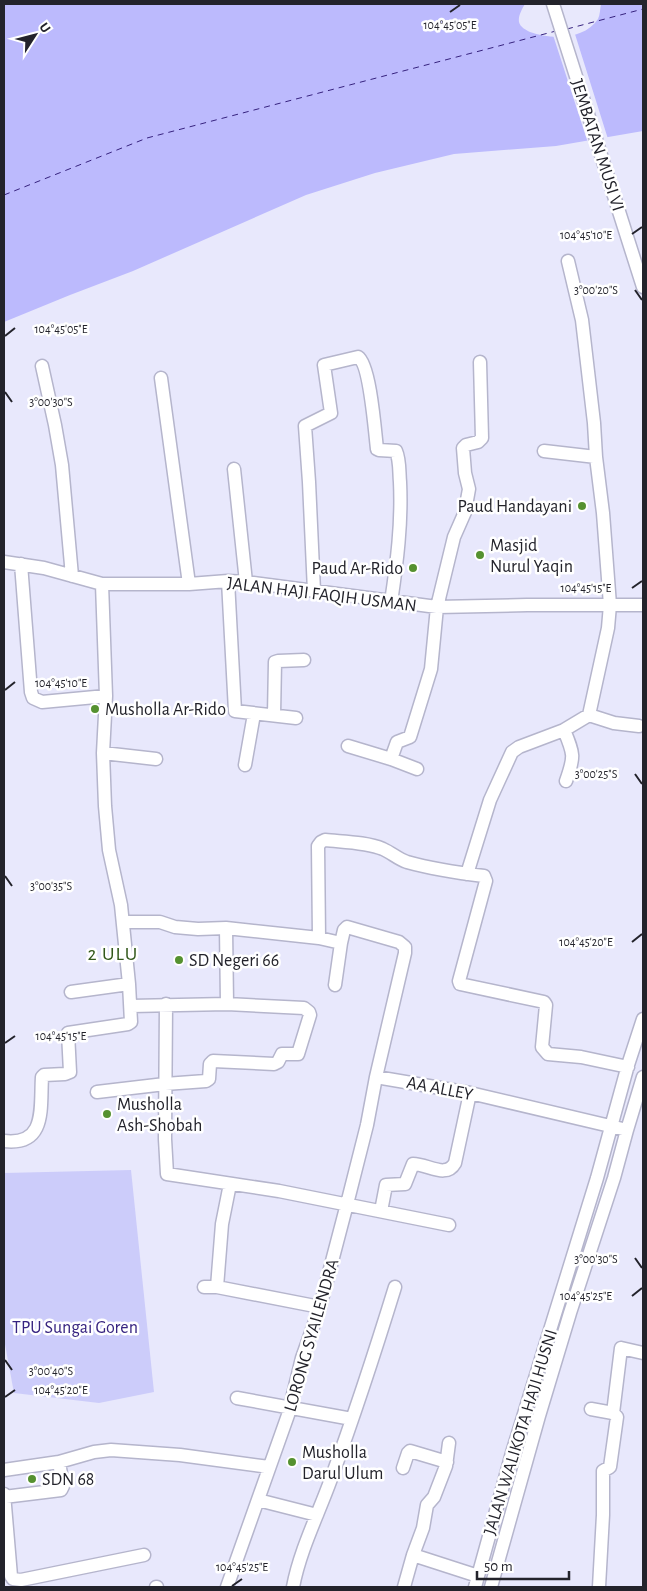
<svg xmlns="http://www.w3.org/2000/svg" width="647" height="1591" viewBox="0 0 647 1591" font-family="'Alegreya Sans',sans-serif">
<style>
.green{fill:#ccccfa}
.water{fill:#bcbafd}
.pier{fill:#e8e8fc}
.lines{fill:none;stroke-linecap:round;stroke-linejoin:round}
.ferry{stroke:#36227e;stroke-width:1;stroke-dasharray:6 5;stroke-linecap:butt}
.minor-casing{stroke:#b5b5cc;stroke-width:15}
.minor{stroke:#fff;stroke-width:12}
.ticks{fill:none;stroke:#23232b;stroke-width:2}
.poi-dot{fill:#559130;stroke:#fff;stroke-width:2}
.labels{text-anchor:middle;stroke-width:5;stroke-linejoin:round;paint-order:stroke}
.street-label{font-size:18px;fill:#23232b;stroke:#fff}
.poi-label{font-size:18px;fill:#23232b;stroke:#fff;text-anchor:start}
.park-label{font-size:18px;fill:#372480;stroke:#fff}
.quarter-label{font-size:20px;letter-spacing:1px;fill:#32581b;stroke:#fff}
.ticks-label{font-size:12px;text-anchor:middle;fill:#23232b;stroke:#fff;stroke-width:5;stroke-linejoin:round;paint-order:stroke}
</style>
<rect width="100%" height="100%" fill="#e8e8fc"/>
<path class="green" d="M131 1170 154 1392 99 1403 14 1393 4 1339V1173Z"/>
<path class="water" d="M4 4H525C522 9 518 16 519 22 520 27 526 30 530 32 551 40 584 40 598 19 600 15 600 9 601 4H643V131L556 146 454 154 375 173 306 195 133 271 70 295 4 322Z"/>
<path class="pier" d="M574 31 608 139 588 143 553 35H558Z"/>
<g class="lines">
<path class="ferry" d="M567 29 643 9
M4 195 147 138 556 31"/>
<defs>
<path id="minor" d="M553 4 643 287
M568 261 582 320 594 423 596 457 603 513 610 605 608 628 589 715 614 723 639 726
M42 366 55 425 62 465 72 576
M161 378 189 584
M544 451 596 457
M234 469 246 582
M4 562 44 568 102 584H189L228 581 246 582 437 607 527 605H643
M21 564 31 692 33 698 42 702 106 696
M228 581 235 711 296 718
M314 591 309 482 305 426 331 413 324 365 358 357C370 364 375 432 377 449L379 450 396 451C400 460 399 471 400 482 402 523 397 562 391 602
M274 715 275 662 278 661 304 660
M564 730C574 754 575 756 566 781
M348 746 391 759 417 769
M103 753 156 759
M391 759 397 742 410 737 431 669 437 607 454 537 465 512 467 500 469 489 465 473 463 448 466 445 478 442 482 438 480 362
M245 765 254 714
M467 874 490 800 512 752 519 747 564 730 589 715
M123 922H160L175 927 198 929 226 928 319 938 341 943 344 930 347 927 399 942 405 947V953L376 1077 470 1093 627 1130
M226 928 227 1004
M319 938 318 846 321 842 325 840C344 842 366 842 383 849 392 853 398 859 407 862 432 869 459 873 484 876L486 881 459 981 460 984 544 1002 546 1005 542 1047 548 1054 581 1057 628 1067
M335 985 341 943
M71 992 129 984
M166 1004 165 1139 167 1174 279 1191 449 1225
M97 1092 165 1084 206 1081 209 1079 210 1064 213 1061 274 1064 278 1062 282 1054H298L310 1015 309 1012 304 1008 227 1004 131 1006
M4 1141C47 1146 40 1108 42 1077L44 1075 65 1074 70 1072 68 1033 128 1024 131 1022 129 984 121 905 109 850 105 806 103 753 106 696 102 584
M381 1211 386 1185 405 1184 413 1164C428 1164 446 1179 455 1163L470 1093
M204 1287H217L320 1307
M217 1287 222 1224 230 1184
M237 1398 352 1419
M591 1409 613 1413 617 1417 610 1467 603 1471V1515L599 1587
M613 1413 621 1348 643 1353
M403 1468 408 1453 410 1451 447 1462
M4 1470 59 1462 94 1452 111 1450 180 1455 269 1467
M4 1494 11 1576 13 1579 21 1580 144 1555
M4 1497 61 1490 63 1486 59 1462
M258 1500 317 1515
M413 1555 423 1528 427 1505 434 1497 446 1466 449 1443
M156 1587H157
M227 1587 288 1415 302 1358 320 1307 347 1204 367 1125 376 1077
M293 1587C300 1550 318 1515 331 1479 354 1416 375 1352 395 1287
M404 1587 413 1555 478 1576
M475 1587 512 1453 597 1178 628 1065 643 1019
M491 1587 539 1416 570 1313 614 1178 627 1130 643 1077"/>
</defs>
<use href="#minor" class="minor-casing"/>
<use href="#minor" class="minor"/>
</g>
<path class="ticks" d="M450 12 460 5M632 234 642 227M635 290 642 300M5 336 15 328M5 392 12 402M632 588 642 581M5 690 15 682M635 774 642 784M5 876 12 886M632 942 642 934M5 1043 15 1036M635 1258 642 1268M632 1296 642 1288M5 1360 12 1370M5 1397 15 1390M232 1586 242 1579"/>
<g class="poi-dot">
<circle cx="582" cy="506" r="5"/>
<circle cx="480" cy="555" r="5"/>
<circle cx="413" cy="568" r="5"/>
<circle cx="95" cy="709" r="5"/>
<circle cx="179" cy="960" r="5"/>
<circle cx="107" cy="1114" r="5"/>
<circle cx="292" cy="1462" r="5"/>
<circle cx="32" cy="1479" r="5"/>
</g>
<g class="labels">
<g class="street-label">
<text transform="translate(598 145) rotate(72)" y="6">JEMBATAN MUSI VI</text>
<text transform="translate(322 594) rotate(7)" y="6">JALAN HAJI FAQIH USMAN</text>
<text transform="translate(440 1088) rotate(11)" y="6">AA ALLEY</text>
<text transform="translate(311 1335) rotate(-74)" y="6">LORONG SYAILENDRA</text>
<text transform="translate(520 1432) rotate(-73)" y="6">JALAN WALIKOTA HAJI HUSNI</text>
</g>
<g class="poi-label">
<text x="572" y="512" text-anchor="end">Paud Handayani</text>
<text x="490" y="551">Masjid<tspan x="490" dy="21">Nurul Yaqin</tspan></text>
<text x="403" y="574" text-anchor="end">Paud Ar-Rido</text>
<text x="105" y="715">Musholla Ar-Rido</text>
<text x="189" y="966">SD Negeri 66</text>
<text x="117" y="1110">Musholla<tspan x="117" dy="21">Ash-Shobah</tspan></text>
<text x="302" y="1458">Musholla<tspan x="302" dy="21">Darul Ulum</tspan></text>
<text x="42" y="1485">SDN 68</text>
</g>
<g class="park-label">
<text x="75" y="1333">TPU Sungai Goren</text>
</g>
<g class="quarter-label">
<text x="113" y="960">2 ULU</text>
</g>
</g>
<g class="ticks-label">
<text x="450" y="29">104°45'05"E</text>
<text x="586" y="239">104°45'10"E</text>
<text x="596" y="294">3°00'20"S</text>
<text x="61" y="333">104°45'05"E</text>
<text x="51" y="406">3°00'30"S</text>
<text x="586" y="592">104°45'15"E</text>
<text x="61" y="687">104°45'10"E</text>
<text x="596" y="778">3°00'25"S</text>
<text x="51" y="890">3°00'35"S</text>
<text x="586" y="946">104°45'20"E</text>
<text x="61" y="1040">104°45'15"E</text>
<text x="596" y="1263">3°00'30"S</text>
<text x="586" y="1300">104°45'25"E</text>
<text x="51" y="1375">3°00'40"S</text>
<text x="61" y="1394">104°45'20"E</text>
<text x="242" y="1571">104°45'25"E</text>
</g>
<rect width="647" height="1591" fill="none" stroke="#23232b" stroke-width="10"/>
<g transform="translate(35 35) rotate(54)" stroke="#ffffff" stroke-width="4" paint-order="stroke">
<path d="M0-4L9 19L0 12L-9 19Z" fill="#23232b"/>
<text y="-8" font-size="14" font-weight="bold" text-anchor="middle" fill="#23232b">U</text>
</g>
<path d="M477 1571v8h92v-8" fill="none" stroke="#23232b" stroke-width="2.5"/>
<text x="484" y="1571" font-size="15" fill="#23232b" stroke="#ffffff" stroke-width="4" paint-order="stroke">50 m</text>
</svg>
